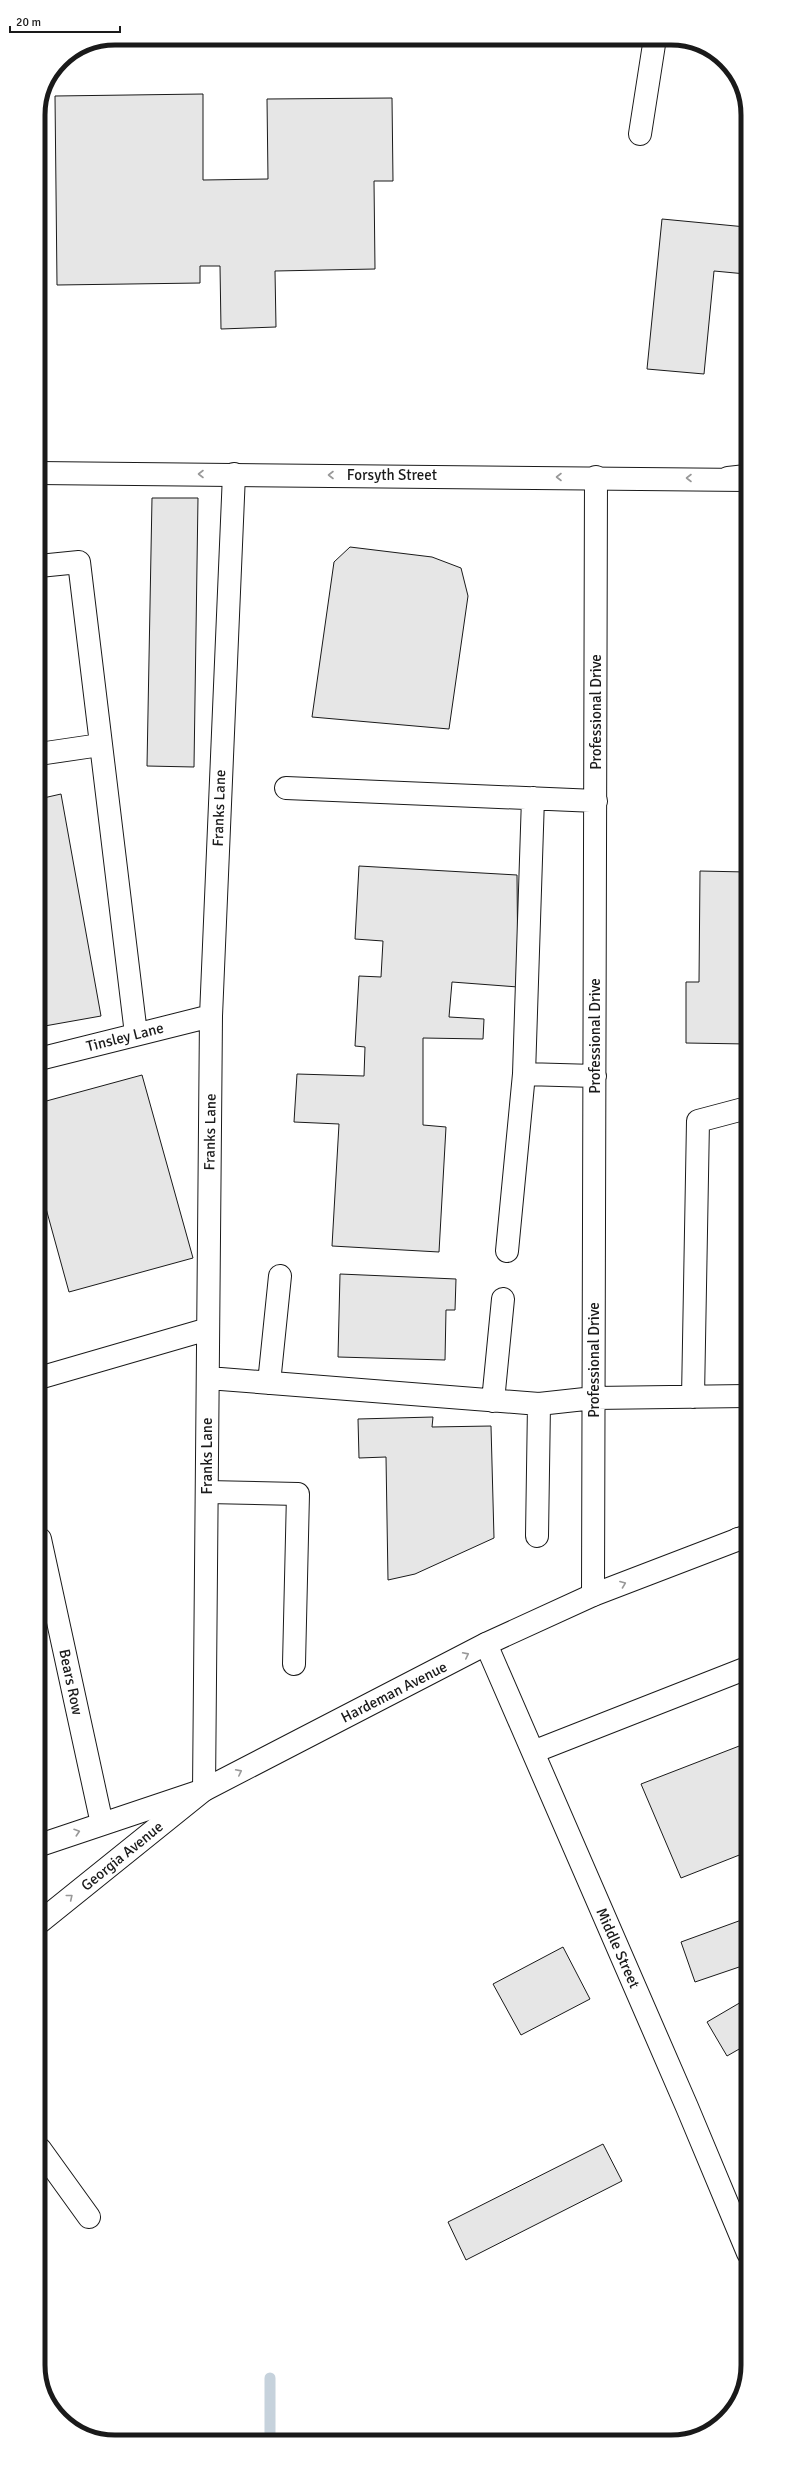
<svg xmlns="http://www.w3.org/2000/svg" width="786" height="2480" viewBox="0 0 786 2480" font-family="Signika,sans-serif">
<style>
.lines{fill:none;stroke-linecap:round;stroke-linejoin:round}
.stream{stroke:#c6d2dc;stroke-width:11}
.building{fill:#e6e6e6;stroke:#1a1a1a}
.minor-casing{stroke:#1a1a1a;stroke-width:24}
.major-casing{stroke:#1a1a1a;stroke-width:24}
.highway-casing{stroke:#1a1a1a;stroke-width:24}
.minor{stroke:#fff;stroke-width:22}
.major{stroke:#fff;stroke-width:22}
.highway{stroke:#fff;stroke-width:22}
.oneway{stroke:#989898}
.labels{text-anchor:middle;stroke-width:3;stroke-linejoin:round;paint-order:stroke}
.street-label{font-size:15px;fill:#1a1a1a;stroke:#fff}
.rim{fill:none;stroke:#1a1a1a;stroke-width:5}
</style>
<rect width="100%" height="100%" fill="#fff"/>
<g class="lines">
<path class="stream" d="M270 2378V2441"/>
</g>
<path class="building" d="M203 94V180L268 179 267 99 392 98 393 181H374L375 269 275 271 276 327 221 329 220 266H200V283L57 285 55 96Z
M662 219 746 227V274L714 271 704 374 647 369Z
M152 498H198L194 767 147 766Z
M350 547 432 557 461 568 468 596 449 729 312 717 334 562Z
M61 794 101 1016 39 1027V799Z
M359 866 517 875 518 987 452 982 449 1017 484 1019 483 1039 423 1038V1125L446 1127 439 1252 332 1246 339 1124 294 1122 297 1074 364 1076 365 1047 355 1046 359 976 381 977 383 941 355 939Z
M700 871 746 872 747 1044 686 1043V982H699Z
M142 1075 193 1258 69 1292 39 1183V1103Z
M340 1274 456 1279 455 1310H446L445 1360 338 1357Z
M433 1417 432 1427 491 1426 494 1538 415 1574 388 1580 386 1457 359 1458 358 1419Z
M747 1743V1852L681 1878 641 1784Z
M747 1918 748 1964 695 1982 681 1942Z
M563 1947 590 1999 521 2035 493 1984Z
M748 1998V2044L727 2056 707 2022Z
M603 2144 622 2181 466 2260 448 2222Z"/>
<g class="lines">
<defs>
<path id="minor" d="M640 134 655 38
M39 566 79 562 136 1034
M39 754 100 745
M286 788 596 801
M39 1059 211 1016
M524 1074 595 1076
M507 1251 524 1074 533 798
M39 1378 208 1329
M208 1378 539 1404 594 1398 747 1396
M269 1383 280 1276
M693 1397 698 1121 747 1108
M493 1401 503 1299
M207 1492 298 1494 294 1664
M537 1536 539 1404
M40 1539 102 1824
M593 1595 596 477
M486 1644 687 2107 748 2253
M533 1752 747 1668
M40 1845 204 1790 211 1016 234 474
M40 2149 89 2217"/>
<path id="major" d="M38 473 746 480
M40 1922 204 1790 486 1644 593 1595 747 1536"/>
<path id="highway" d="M728 478 746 476
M738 1539H747"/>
</defs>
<use href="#minor" class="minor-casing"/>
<use href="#major" class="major-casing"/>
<use href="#highway" class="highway-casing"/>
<use href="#minor" class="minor"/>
<use href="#major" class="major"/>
<use href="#highway" class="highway"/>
</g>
<defs><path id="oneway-chevron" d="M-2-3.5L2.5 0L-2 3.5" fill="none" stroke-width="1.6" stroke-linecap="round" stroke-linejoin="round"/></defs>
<g class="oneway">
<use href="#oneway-chevron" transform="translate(201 474) rotate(-180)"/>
<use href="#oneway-chevron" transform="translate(331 475) rotate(-180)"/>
<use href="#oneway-chevron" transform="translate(559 477) rotate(-180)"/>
<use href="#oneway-chevron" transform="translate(689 478) rotate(-180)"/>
<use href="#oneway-chevron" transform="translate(623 1584) rotate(-21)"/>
<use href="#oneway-chevron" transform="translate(466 1655) rotate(-27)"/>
<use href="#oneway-chevron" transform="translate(239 1772) rotate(-27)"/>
<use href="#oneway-chevron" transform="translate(77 1832) rotate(-18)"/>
<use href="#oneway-chevron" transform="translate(70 1897) rotate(-39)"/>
</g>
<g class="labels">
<g class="street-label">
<text x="392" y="480">Forsyth Street</text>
<text transform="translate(596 712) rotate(-90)" y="5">Professional Drive</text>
<text transform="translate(219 808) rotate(-88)" y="5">Franks Lane</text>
<text transform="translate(595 1036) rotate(-90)" y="5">Professional Drive</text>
<text transform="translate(125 1037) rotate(-14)" y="5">Tinsley Lane</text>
<text transform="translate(210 1132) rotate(-89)" y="5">Franks Lane</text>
<text transform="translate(594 1360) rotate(-90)" y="5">Professional Drive</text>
<text transform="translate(207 1456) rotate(-90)" y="5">Franks Lane</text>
<text transform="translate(71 1682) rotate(78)" y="5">Bears Row</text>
<text transform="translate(394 1692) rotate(-27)" y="5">Hardeman Avenue</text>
<text transform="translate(122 1856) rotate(-39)" y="5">Georgia Avenue</text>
<text transform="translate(618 1948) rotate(66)" y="5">Middle Street</text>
</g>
</g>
<path d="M0 0H786V2480H0ZM115 45H671A70 70 0 0 1 741 115V2365A70 70 0 0 1 671 2435H115A70 70 0 0 1 45 2365V115A70 70 0 0 1 115 45Z" fill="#fff" fill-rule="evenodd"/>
<path class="rim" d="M115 45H671A70 70 0 0 1 741 115V2365A70 70 0 0 1 671 2435H115A70 70 0 0 1 45 2365V115A70 70 0 0 1 115 45Z"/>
<path d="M10 26v6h110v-6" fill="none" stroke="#1a1a1a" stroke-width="2"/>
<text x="16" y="26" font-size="12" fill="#1a1a1a" stroke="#ffffff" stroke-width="3" paint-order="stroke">20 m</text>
</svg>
